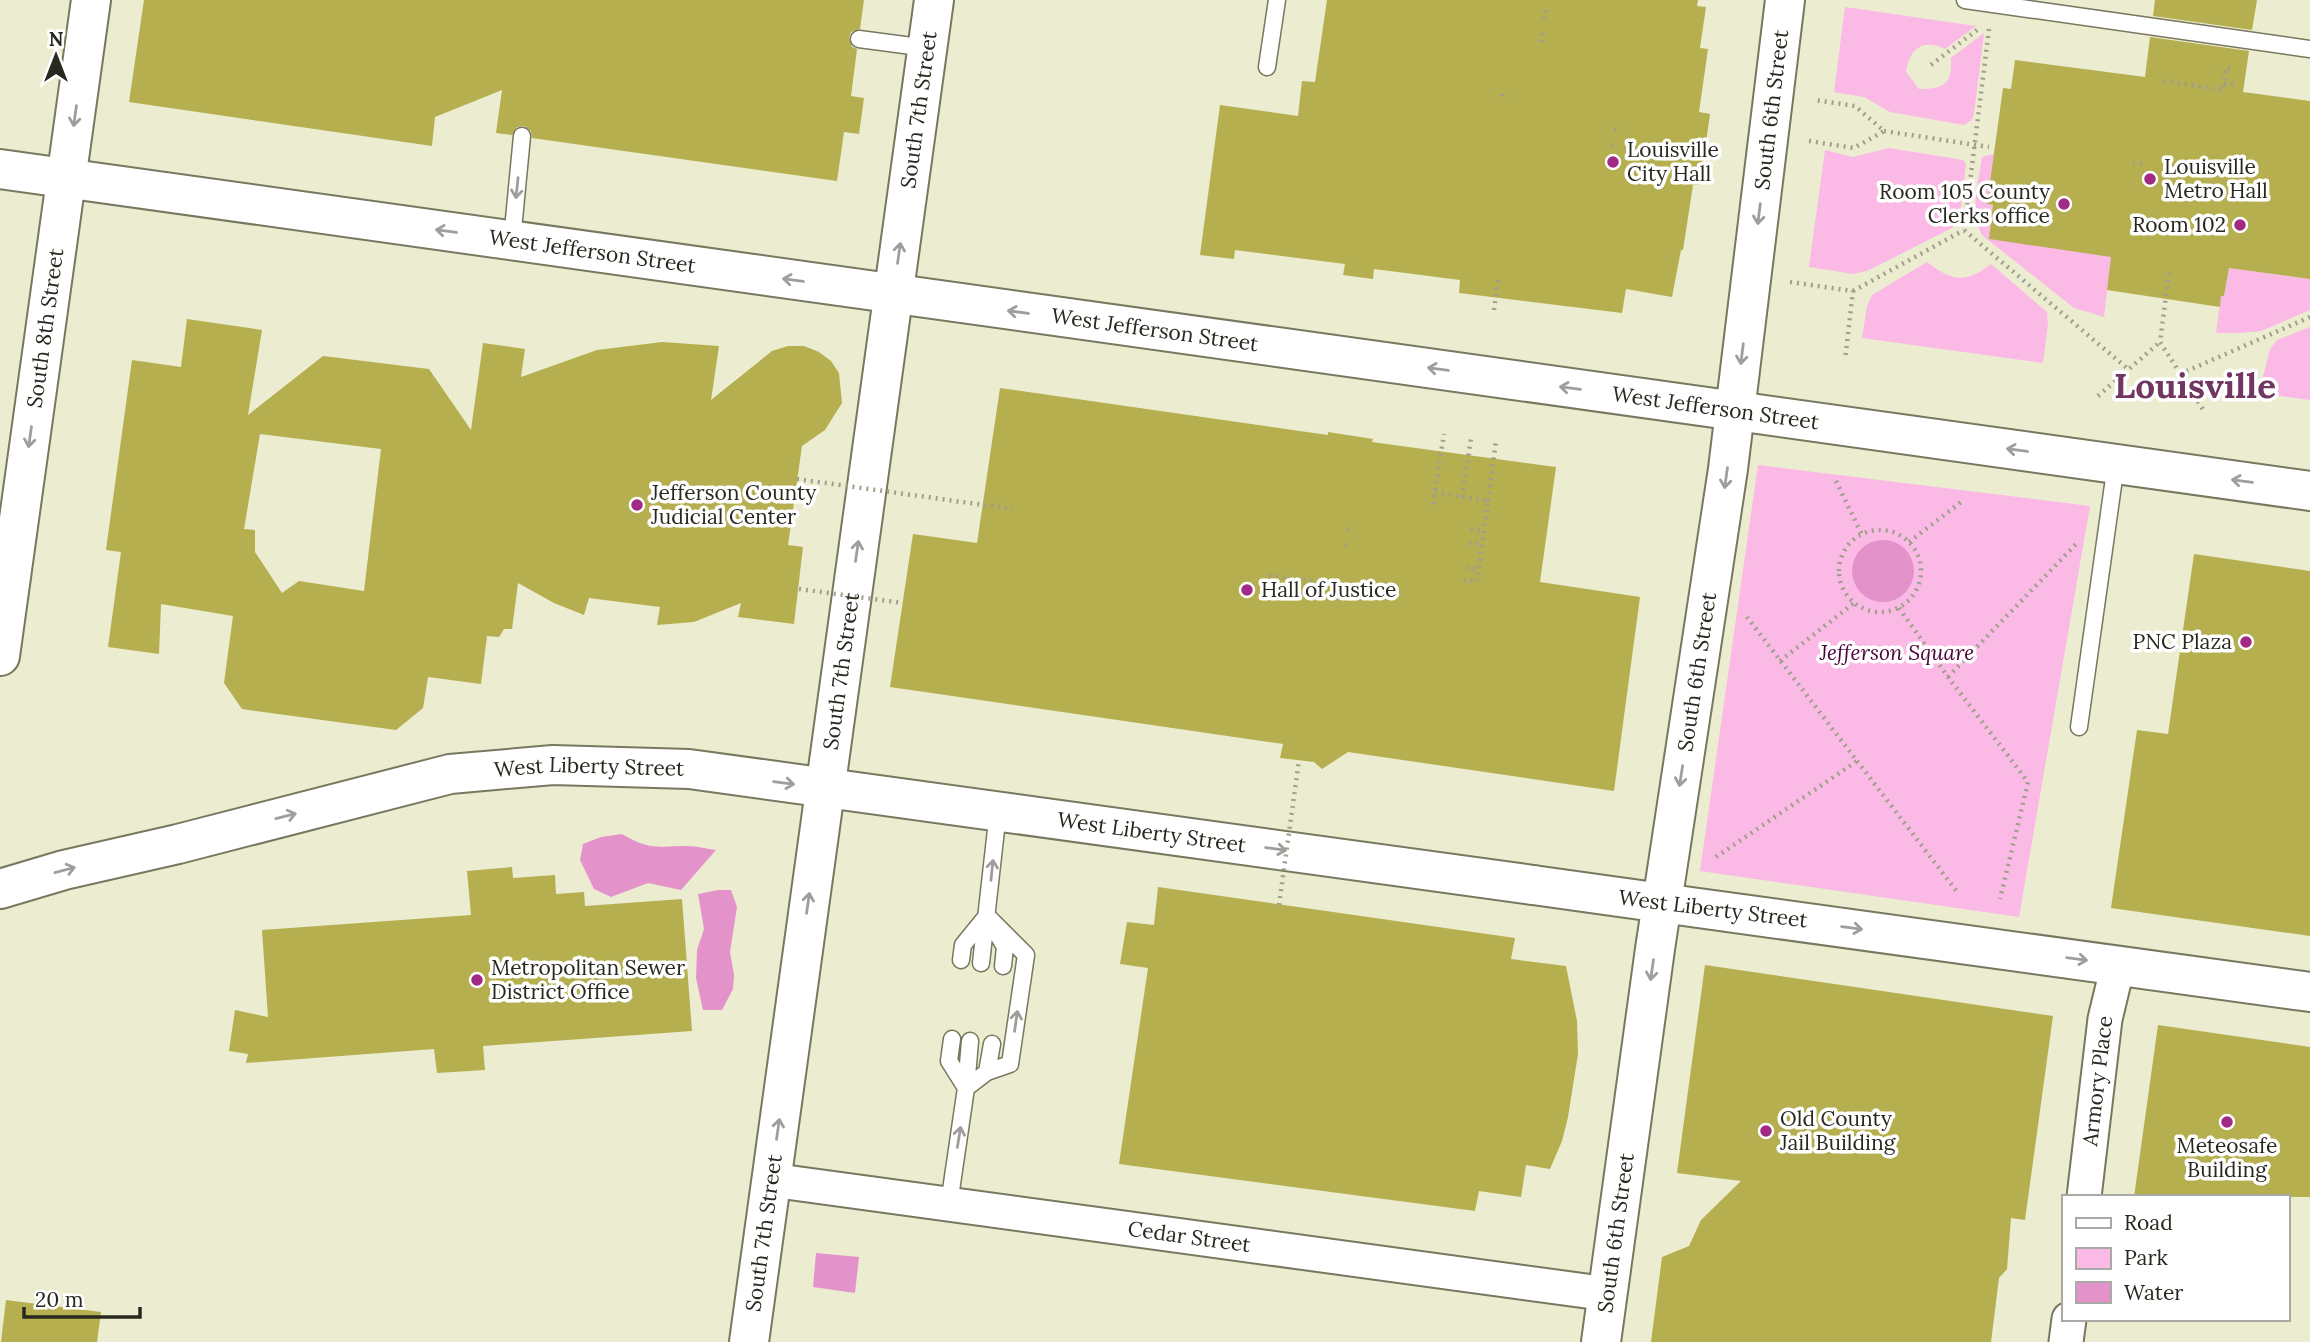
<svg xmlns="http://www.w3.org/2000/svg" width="2310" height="1342" viewBox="0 0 2310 1342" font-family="Lora,serif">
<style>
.green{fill:#fabae5}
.water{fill:#e393ca}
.building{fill:#b5af4f;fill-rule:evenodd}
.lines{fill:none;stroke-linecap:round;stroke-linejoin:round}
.service-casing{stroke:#78775f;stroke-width:19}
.minor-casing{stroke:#78775f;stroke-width:37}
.tertiary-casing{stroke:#78775f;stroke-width:42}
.secondary-casing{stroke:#78775f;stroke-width:42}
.path{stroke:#a09f8b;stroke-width:4.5;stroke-dasharray:2 5;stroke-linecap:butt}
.service{stroke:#fff;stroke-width:16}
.minor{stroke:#fff;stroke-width:33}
.tertiary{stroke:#fff;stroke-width:38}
.secondary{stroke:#fff;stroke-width:38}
.path-bridge{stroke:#a09f8b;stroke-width:4.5;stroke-dasharray:2 5;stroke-linecap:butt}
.oneway{stroke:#9f9e9a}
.poi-dot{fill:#a02a84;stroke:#fff;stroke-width:2.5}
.labels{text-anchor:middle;stroke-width:7;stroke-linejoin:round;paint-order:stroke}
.street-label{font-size:21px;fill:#29281f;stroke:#fff}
.poi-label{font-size:21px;fill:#29281f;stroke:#fff;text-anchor:start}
.park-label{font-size:21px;font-style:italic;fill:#4b033c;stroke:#fff}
.town-label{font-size:35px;font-weight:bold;fill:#713761;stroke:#fff}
</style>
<rect width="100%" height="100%" fill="#ececd1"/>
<path class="green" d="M1845 7 1976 26 1945 49C1923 38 1909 49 1906 72L1919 89C1945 89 1952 84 1951 58L1984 33 1974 114 1972 120 1964 125 1890 112 1864 97 1834 92Z
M1889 148 1963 160 1966 164 1960 215 1954 227 1867 271 1853 274 1809 267 1825 150 1853 157Z
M1994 154 1988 204 2111 257 2104 317 2074 308 1983 236C1968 214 1979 181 1982 157Z
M1927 262C1952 281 1965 284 1991 264L2047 312 2048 324 2043 363 1862 338 1867 306 1872 295Z
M2229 268 2310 279V310L2261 331 2239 333H2216L2221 296H2224Z
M2310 327V400L2259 393 2270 349 2277 340Z
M1758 465 2090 506 2019 917 1700 871Z"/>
<path class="water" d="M1852 571a31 31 0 1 1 62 0a31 31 0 1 1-62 0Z
M622 834C650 851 658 846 688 846 697 846 707 849 716 850L681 890 648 883 611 897 594 889 580 860 583 844 601 837Z
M718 890H731L737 907 730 952 734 975 733 989 722 1010H703L696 978 697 950 704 929 698 894Z
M816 1253 859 1257 855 1293 813 1287Z"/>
<path class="building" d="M144 0H864L860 29 851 32 849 38 852 47 857 49 851 96 864 98 859 134 844 132 837 181 532 138 531 131 524 126 517 127 512 135 496 133 502 90 435 117 432 146 129 102Z
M1327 0H1698L1697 6 1706 7 1700 48 1708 49 1699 112 1710 114 1700 185H1693L1683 250H1681L1672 297 1626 289 1622 313 1459 293 1460 280 1374 269 1373 279 1343 275 1345 264 1235 250 1234 259 1200 255 1220 105 1298 116 1302 81 1315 82Z
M2155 0H2257L2252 30 2153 16Z
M2150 37 2249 51 2243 92 2310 101V279L2229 268 2224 296H2221L2220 307 2107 290 2111 257 1989 239 1993 205 1987 204 2003 88 2011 89 2015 60 2145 77Z
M187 319 262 330 248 415 323 356 429 369 471 430 483 343 525 349 521 377 597 350 662 342 719 346 711 400 772 351 788 346H804L819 352 831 361 839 373 842 403 825 430 802 446 788 545 803 547 794 624 738 617 741 603 694 622 657 625 660 607 589 598 584 615 554 603 518 583 512 629H504L499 637 487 636 481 684 428 677 423 708 396 730 242 709 224 683 233 616 161 604 159 654 108 647 121 552 106 550 132 360 181 367ZM260 434 381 449 364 591 299 581 282 593 255 552V530L244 529Z
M1000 388 1328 435V432L1373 439 1372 442 1556 467 1540 582 1640 597 1614 791 1348 752 1322 769 1314 762 1280 758 1283 744 890 687 913 534 977 543Z
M2194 554 2310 571V936L2111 908 2137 730 2168 734Z
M512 867 513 878 555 875 556 894 584 892 585 906 682 899 692 1031 483 1046 485 1070 437 1073 434 1049 246 1063 248 1054 229 1051 235 1010 268 1017 262 930 471 915 467 871Z
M1158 887 1515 938 1511 959 1566 966 1577 1021 1578 1054 1568 1117 1562 1141 1550 1169 1526 1165 1521 1197 1479 1191 1475 1211 1119 1164 1148 968 1120 964 1127 922 1154 925Z
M1705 965 2053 1016 2025 1220 2011 1218 2007 1269 1999 1278 1991 1342H1651L1662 1257 1689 1246 1701 1220 1741 1181 1677 1173Z
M2158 1025 2310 1047V1197H2134Z
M6 1300 101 1312 97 1342H1Z"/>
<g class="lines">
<defs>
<path id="service" d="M1965 0 2310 49
M859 39 927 48
M1267 67 1277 0
M512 240 522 136
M2079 727 2116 464
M987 916 1026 955 1010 1064 987 1072
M995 930 1005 947 1003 966
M961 960 963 945 985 918
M981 963 998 812
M952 1039 949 1061 966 1088 987 1072 992 1044
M949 1204 966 1088 970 1041"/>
<g id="minor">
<path id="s1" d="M771 1180 1608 1294"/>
<path id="s2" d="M2084 1197 2105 1019 2118 965"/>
<path d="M2066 1342 2069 1319"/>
</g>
<g id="tertiary">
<path id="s3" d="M0 656 91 0"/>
<path d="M1533 885 1662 903"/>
<path id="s4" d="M749 1342 934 0"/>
<path id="s5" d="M1601 1342 1655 949 1728 469 1785 0"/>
</g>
<g id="secondary">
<path id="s6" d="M0 169 2310 491"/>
<path id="s7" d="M0 889 64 870 178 844 450 774 553 765 689 769 1533 885"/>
<path d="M1662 903 2310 992"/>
</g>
</defs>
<use href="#service" class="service-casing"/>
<use href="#minor" class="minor-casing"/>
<use href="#tertiary" class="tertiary-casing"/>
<use href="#secondary" class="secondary-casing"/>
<path class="path" d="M1544 19 1546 10
M1989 29 1964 230 2128 369
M1541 42 1543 30
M1931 65 1977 30
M2164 81 2223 90 2226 68H2231
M2224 83 2237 85
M1502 96 1503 90
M1614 129 1620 130
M1884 131 1989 147
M1809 141 1854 148 1884 131 1855 106 1815 100
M1655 143 1715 151
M1612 145 1618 146
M2133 163 2142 164
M2169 273 2160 342 2204 411
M1790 282 1853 291 1845 360
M1853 291 1964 230
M1494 310 1498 280
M2180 374 2310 317
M2098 396 2160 342
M1836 481 1862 535
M1435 492 1488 501 1477 582 1464 580
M1462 497 1471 438
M1488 501 1496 441
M1433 504 1444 434
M1348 529 1353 531
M1471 529 1484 531
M1839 571a41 41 0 1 1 82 0a41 41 0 1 1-82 0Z
M1909 542 1961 502
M1469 543 1482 544
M1345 545H1351
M1466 568 1479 569
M1269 575 1341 585
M1267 589 1339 599
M1899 608 1948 677 2028 782 2000 899
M1780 661 1854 603
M1948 677 2076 544
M1857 761 1958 893
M1716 857 1857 761 1747 617"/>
<use href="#service" class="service"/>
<use href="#minor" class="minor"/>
<use href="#tertiary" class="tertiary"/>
<use href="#secondary" class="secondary"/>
<path class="path-bridge" d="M797 479 1013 509
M799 589 903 603
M1279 905 1299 760"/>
</g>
<defs><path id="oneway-shaft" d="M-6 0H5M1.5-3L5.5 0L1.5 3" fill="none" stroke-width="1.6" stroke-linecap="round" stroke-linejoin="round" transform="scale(1.75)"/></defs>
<g class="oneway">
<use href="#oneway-shaft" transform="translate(75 116) rotate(98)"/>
<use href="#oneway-shaft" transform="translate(517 188) rotate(96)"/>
<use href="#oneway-shaft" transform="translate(1759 214) rotate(97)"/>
<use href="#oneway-shaft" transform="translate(446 231) rotate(-172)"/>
<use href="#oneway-shaft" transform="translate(899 253) rotate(-82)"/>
<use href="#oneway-shaft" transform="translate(793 280) rotate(-172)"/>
<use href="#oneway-shaft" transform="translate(1018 312) rotate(-172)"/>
<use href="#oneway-shaft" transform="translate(1742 354) rotate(97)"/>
<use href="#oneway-shaft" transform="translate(1438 369) rotate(-172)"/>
<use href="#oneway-shaft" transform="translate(1570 388) rotate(-172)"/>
<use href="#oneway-shaft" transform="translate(30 437) rotate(98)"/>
<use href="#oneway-shaft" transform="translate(2017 450) rotate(-172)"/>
<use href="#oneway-shaft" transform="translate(1726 478) rotate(98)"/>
<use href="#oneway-shaft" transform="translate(2242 481) rotate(-172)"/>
<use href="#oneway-shaft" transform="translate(857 551) rotate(-82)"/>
<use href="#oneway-shaft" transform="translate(1681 776) rotate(99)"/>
<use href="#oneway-shaft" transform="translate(784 783) rotate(7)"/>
<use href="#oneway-shaft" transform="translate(286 816) rotate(-14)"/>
<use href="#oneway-shaft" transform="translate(1276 849) rotate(8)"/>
<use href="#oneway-shaft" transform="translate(65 870) rotate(-15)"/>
<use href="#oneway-shaft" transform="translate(992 870) rotate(-84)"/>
<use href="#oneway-shaft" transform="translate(808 903) rotate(-82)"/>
<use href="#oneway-shaft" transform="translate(1852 928) rotate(8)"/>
<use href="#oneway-shaft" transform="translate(2077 959) rotate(8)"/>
<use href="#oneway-shaft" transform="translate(1652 970) rotate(98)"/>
<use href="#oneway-shaft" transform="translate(1016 1021) rotate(-82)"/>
<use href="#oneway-shaft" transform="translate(778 1129) rotate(-82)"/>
<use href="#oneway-shaft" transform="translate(959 1137) rotate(-81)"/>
</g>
<g class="poi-dot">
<circle cx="1613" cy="162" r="7"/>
<circle cx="2150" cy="179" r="7"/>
<circle cx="2064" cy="204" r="7"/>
<circle cx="2240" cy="225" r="7"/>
<circle cx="637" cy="505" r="7"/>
<circle cx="1247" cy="590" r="7"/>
<circle cx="2246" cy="642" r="7"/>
<circle cx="477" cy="980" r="7"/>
<circle cx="2227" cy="1122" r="7"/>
<circle cx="1766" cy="1131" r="7"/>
</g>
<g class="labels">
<g class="street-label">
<text dy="7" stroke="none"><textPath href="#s4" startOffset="1244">South 7th Street</textPath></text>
<text dy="7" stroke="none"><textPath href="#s5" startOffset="1244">South 6th Street</textPath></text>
<text dy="7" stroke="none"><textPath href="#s6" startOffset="598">West Jefferson Street</textPath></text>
<text dy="7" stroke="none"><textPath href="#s3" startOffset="331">South 8th Street</textPath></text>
<text dy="7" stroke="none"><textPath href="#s6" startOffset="1166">West Jefferson Street</textPath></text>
<text dy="7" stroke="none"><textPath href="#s6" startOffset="1732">West Jefferson Street</textPath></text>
<text dy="7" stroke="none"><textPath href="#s4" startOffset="677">South 7th Street</textPath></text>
<text dy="7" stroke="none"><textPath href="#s5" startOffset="677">South 6th Street</textPath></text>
<text dy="7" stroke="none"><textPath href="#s7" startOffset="604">West Liberty Street</textPath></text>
<text dy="7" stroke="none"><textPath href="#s7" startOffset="1171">West Liberty Street</textPath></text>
<text transform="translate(1713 909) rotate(7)" y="7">West Liberty Street</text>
<text dy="7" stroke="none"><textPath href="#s2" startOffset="117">Armory Place</textPath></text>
<text dy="7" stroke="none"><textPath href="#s4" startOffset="110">South 7th Street</textPath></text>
<text dy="7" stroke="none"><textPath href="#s5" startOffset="110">South 6th Street</textPath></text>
<text dy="7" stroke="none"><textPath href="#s1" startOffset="422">Cedar Street</textPath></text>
</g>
<g class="poi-label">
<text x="1627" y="157">Louisville<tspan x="1627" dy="24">City Hall</tspan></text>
<text x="2164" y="174">Louisville<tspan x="2164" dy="24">Metro Hall</tspan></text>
<text x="2050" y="199" text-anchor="end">Room 105 County<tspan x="2050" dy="24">Clerks office</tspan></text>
<text x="2226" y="232" text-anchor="end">Room 102</text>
<text x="651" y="500">Jefferson County<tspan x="651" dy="24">Judicial Center</tspan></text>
<text x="1261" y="597">Hall of Justice</text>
<text x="2232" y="649" text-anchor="end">PNC Plaza</text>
<text x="491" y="975">Metropolitan Sewer<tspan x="491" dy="24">District Office</tspan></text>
<text x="1780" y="1126">Old County<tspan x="1780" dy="24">Jail Building</tspan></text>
<text x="2227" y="1153" text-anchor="middle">Meteosafe<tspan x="2227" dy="24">Building</tspan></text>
</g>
<g class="park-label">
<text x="1897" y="660">Jefferson Square</text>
</g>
<g class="town-label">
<text x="2195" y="398">Louisville</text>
</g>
</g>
<rect x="2062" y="1195" width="228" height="126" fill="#ffffff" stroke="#a9a9a5" stroke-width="2"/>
<rect x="2076" y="1218" width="35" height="10" fill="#ffffff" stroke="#a9a9a5" stroke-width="2"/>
<text x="2124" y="1230" font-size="21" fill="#29281f">Road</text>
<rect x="2076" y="1248" width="35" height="21" fill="#fabae5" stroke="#a9a9a5" stroke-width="2"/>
<text x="2124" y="1265" font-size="21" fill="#29281f">Park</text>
<rect x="2076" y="1282" width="35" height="21" fill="#e393ca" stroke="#a9a9a5" stroke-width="2"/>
<text x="2124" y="1300" font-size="21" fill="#29281f">Water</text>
<g transform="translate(56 56)" stroke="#ffffff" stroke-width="5" paint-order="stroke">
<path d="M0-5L12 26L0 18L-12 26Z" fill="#29281f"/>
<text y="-10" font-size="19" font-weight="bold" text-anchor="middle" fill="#29281f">N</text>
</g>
<path d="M24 1307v10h116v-10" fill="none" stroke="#29281f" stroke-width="3.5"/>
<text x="35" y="1307" font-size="21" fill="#29281f" stroke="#ffffff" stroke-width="5" paint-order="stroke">20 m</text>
</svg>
